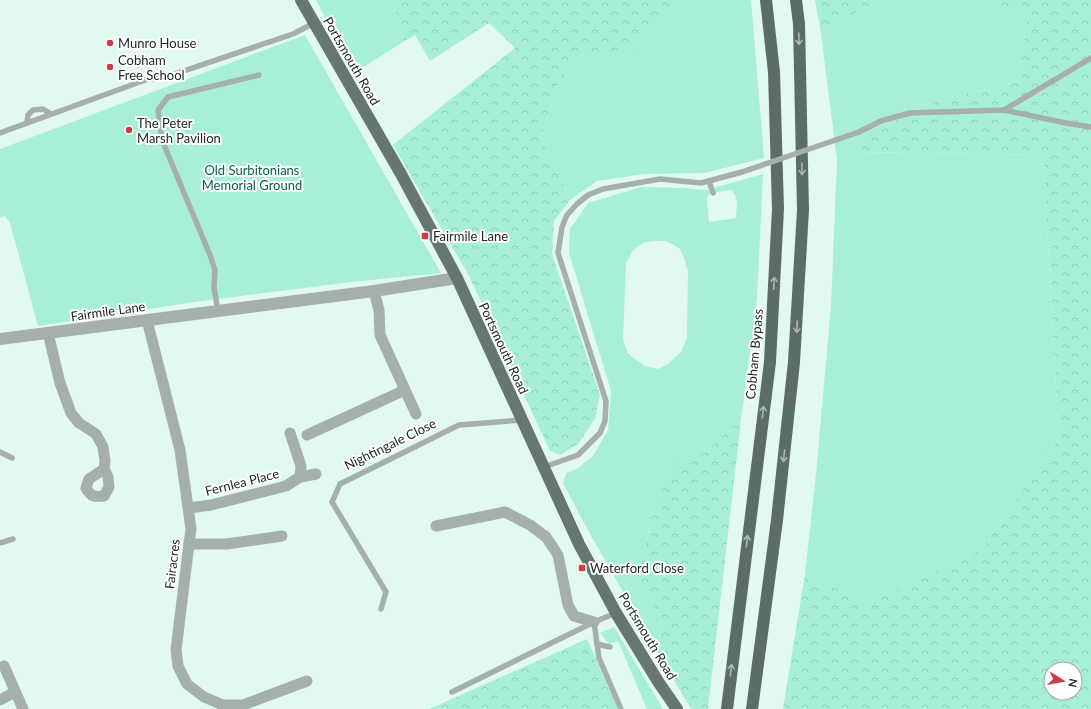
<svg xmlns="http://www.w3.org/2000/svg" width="1091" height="709" viewBox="0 0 1091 709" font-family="Lato,sans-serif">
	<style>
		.green { fill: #a7f0d5; fill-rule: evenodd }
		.forest { fill: url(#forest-crowns); fill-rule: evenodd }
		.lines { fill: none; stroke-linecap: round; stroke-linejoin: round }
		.service { stroke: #a5afab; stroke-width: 5.5 }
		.minor { stroke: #a5afab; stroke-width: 11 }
		.tertiary { stroke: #a5afab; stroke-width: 12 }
		.primary { stroke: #657770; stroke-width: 12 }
		.trunk { stroke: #5a6d66; stroke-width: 12 }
		.service-bridge { stroke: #a5afab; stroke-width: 5.5 }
		.oneway { stroke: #acb6b2 }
		.poi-dot { fill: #cc3c46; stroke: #fff; stroke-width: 1.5 }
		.labels { text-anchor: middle; stroke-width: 4; stroke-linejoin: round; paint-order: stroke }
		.poi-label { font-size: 13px; fill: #202925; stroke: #fff; text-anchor: start }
		.street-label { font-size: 13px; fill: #202925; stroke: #fff }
		.park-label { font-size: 13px; fill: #05624b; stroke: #fff }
	</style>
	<defs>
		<pattern id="forest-crowns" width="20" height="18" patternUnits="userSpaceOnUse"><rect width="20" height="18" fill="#a7f0d5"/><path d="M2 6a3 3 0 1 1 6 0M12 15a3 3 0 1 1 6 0" fill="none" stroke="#8fceb7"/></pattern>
	</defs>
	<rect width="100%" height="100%" fill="#e1f9ef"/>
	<g class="green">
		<path d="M316 0H395L394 4 403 42 354 73Z"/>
		<path d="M673 0H751L764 158 705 173 644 174 597 181 570 200 541 137 556 87 583 52H630L673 7Z"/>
		<path d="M879 0H986L1028 14 1019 81 915 107 853 152 1043 155 1059 438 982 549 869 603 805 574 816 474 831 306 837 160 821 33Z"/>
		<path d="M305 35 441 273 351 282 194 302 38 326 10 223 5 216 0 218V149Z"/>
		<path d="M763 174 757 299 741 420 703 454 653 510 647 540 636 579 662 619 657 652 584 523 563 483 566 473 577 469 593 456 608 430 611 391 569 253 570 229 588 203 641 187 684 188 707 190ZM731 190C740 198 736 207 736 218L709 222 707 198 710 193ZM653 241H665L674 245 680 249 684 258 688 271 687 338 681 352 668 364 658 369 645 366 632 357 628 353 623 340 626 263 633 250 643 243Z"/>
		<path d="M614 627 663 709H647L618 641 609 644 600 633Z"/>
	</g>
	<g class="forest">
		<path d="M395 0H673V7L630 52H583L556 87 541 137 570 200 554 221 552 254 600 395 595 419 578 444 560 455 550 451 469 276 393 145 515 48 489 23 430 61 415 35 403 42 394 4Z"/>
		<path d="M815 0H879L821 33Z"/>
		<path d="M986 0H1091V709H783L805 574 869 603 982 549 1059 438 1043 155 852 152 915 107 1019 81 1028 14ZM1051 669H1075V693H1051Z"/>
		<path d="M741 420 708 709H691L657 652 662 619 636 579 647 540 653 510 675 465 703 454Z"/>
		<path d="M587 639 618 709H429Z"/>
	</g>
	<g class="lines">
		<g class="service">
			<path d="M1004 110 1066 123 1091 127"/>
			<path d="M27 123 28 115 33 110 43 109 51 114"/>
			<path d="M859 132 881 121 910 113 1004 110 1091 58"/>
			<path d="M0 133 148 79 163 78 293 34 314 23"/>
			<path d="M709 181 713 193"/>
			<path d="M218 311 214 288 215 270 210 255 162 140 158 110 168 97 259 75"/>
			<path d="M0 452 12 458"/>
			<path d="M544 467 578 455 600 433 605 421 606 401 558 253 562 227 567 215 577 204 588 195 603 189 660 179 701 183 742 172"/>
			<path d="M0 543 13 539"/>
			<path d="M381 609 386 592 332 502 340 484 459 425 522 420"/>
			<path d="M594 622 599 658 621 709"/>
			<path d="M597 644 610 647"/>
			<path d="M452 692 594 622 616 613"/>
		</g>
		<g class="minor">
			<path d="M374 291 379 310 380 335 416 414"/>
			<path d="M147 320 180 450 191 529 189 544 176 650 178 666 187 684 204 697 223 705H243L307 681"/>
			<path d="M48 333 60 383 71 413 79 423 96 434 103 447 105 461 104 469 108 477 109 487 104 496C94 497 91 497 86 488L89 479 104 469"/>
			<path d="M307 435 405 390"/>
			<path d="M300 477 316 474"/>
			<path d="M189 508 211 505 286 486 300 477 301 466 290 433"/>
			<path d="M436 526 505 512 530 525 546 537 558 555 568 605 574 616 594 622"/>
			<path d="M189 544H227L282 536"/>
			<path d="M4 666 23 709"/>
			<path d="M0 700 15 692"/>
		</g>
		<path class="tertiary" d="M0 339 374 291 457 278"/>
		<path class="primary" d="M301 0 401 174 457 278 579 544 616 613 659 683 677 709"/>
		<g class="trunk">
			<path d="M727 709 770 362 778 209 774 72 766 0"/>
			<path d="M752 709 777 520 794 362 803 210 799 24 796 0"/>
		</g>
		<path class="service-bridge" d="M742 172 859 132"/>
	</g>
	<defs><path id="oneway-shaft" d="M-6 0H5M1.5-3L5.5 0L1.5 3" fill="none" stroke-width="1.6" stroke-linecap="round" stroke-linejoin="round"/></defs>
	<g class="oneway">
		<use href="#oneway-shaft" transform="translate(799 39) rotate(89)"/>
		<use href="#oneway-shaft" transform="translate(802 169) rotate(89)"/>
		<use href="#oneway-shaft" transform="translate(774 283) rotate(-87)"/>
		<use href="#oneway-shaft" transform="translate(797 327) rotate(93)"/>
		<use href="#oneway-shaft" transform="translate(763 412) rotate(-83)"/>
		<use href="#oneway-shaft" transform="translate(784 456) rotate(96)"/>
		<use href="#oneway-shaft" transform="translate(747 541) rotate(-83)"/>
		<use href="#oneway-shaft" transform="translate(731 670) rotate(-83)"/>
	</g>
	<g class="poi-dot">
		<circle cx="110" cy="43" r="4"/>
		<circle cx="110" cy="67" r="4"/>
		<circle cx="129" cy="130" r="4"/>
		<rect x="421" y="232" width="8" height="8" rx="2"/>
		<rect x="578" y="564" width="8" height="8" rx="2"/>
	</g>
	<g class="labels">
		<g class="poi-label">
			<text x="118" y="48">Munro House</text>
			<text x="118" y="65">Cobham<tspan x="118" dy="15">Free School</tspan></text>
			<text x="137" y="128">The Peter<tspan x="137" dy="15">Marsh Pavilion</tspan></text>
			<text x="433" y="241">Fairmile Lane</text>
			<text x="590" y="573">Waterford Close</text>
		</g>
		<g class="street-label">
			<text transform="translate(352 61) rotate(60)" y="5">Portsmouth Road</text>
			<text transform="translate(108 311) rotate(-8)" y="5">Fairmile Lane</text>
			<text transform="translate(504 348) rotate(65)" y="5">Portsmouth Road</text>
			<text transform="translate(754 354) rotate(-85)" y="5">Cobham Bypass</text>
			<text transform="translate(390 444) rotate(-26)" y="5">Nightingale Close</text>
			<text transform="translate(242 482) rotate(-14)" y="5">Fernlea Place</text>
			<text transform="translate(172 564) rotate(-83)" y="5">Fairacres</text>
			<text transform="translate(648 636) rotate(59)" y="5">Portsmouth Road</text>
		</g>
		<g class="park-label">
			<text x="252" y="175">Old Surbitonians<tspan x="252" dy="15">Memorial Ground</tspan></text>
		</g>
	</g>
	<g transform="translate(1063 681) rotate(101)"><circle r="19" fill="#ffffff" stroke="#a6a9a8"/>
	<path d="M0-3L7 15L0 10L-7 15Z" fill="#cc3c46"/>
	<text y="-6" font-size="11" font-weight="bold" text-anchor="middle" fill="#202925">N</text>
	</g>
</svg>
